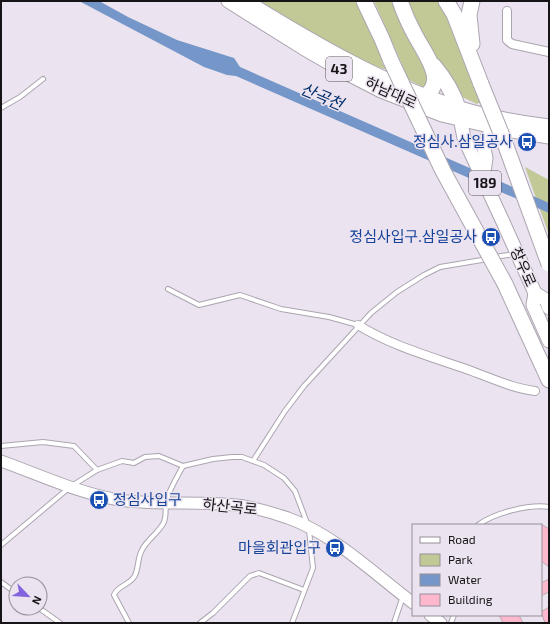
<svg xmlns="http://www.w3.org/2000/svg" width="550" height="624" viewBox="0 0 550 624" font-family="'Exo 2','Noto Sans KR',sans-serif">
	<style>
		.green { fill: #c2c996 }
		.water { fill: #7496c8 }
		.building { fill: #fdb8ce; stroke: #b9abaf }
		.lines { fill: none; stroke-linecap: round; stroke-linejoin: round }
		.lane-casing { stroke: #aca5b0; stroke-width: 6 }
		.street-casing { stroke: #aca5b0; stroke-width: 10 }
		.secondary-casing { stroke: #aca5b0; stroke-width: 13 }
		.primary-casing { stroke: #aca5b0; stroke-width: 15 }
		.highway-casing { stroke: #aca5b0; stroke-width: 17 }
		.lane { stroke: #fff; stroke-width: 4 }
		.street { stroke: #fff; stroke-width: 8 }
		.secondary { stroke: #fff; stroke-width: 11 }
		.primary { stroke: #fff; stroke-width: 13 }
		.highway { stroke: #fff; stroke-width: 15 }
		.highway-bridge-casing { stroke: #aca5b0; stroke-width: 17; stroke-linecap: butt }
		.highway-bridge { stroke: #fff; stroke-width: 15 }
		.labels { text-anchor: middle; stroke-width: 3; stroke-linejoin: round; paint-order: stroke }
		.shield { fill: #ebe3ef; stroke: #565258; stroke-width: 1 }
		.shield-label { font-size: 14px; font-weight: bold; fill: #161417 }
		.street-label { font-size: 15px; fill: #161417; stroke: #ebe3ef }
		.transit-label { font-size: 15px; fill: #164399; stroke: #ebe3ef; text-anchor: end }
		.water-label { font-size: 16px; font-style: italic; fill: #012f6b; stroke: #ebe3ef }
	</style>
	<rect width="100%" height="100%" fill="#ebe3ef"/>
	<g class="green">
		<path d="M259 1H359L384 62 382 64 386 66 387 70 373 65 366 64Z"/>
		<path d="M374 1H394L426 66 427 83 423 87 409 80Z"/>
		<path d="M408 1H440L484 104 478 103 477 104 460 96 421 32 414 20Z"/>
		<path d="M525 167 549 180V235Z"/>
	</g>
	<path class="water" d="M79 1H99L128 17 177 40 234 58 240 67 549 203V213L236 76 227 75 204 67Z"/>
	<g class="building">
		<path d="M541 524 549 529V567L541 561Z"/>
		<path d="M549 579V592L541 596V583Z"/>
		<path d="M549 607V623H545L541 612Z"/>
		<path d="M499 615H519L523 623H503Z"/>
	</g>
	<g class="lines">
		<g class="lane-casing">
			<g id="lane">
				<path d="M1 108 20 97 43 79"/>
				<path d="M494 257 515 254"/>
				<path d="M168 289 199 305 240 295 281 309 329 317 358 325"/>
				<path d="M1 446 43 442 74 446 97 470 122 461 134 463 145 457 159 456 183 466 213 459 232 457H242L264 465 284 478 295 491 307 523"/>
				<path d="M253 461 285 411 304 386 371 313 397 292 424 275 440 267 488 259"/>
				<path d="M478 525C494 513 529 504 549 507"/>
				<path d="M1 545 70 487 97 470"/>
				<path d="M1 582 16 593"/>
				<path d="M39 608 60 623"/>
				<path d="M129 623 114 595C117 586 129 585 134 577 139 570 137 558 142 550 146 541 157 534 163 524 167 517 165 510 166 502 169 490 177 477 183 466"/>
				<path d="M200 623 213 613 250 576 259 573 304 590"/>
				<path d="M292 623 313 568 309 530"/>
				<path d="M394 623 403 596"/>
				<path d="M451 623 454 615"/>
			</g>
		</g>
		<g class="street-casing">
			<g id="street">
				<path d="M507 11V40L512 44 549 52"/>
				<path d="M358 325C392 346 429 356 466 369 489 377 511 388 535 391"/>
			</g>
		</g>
		<g class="secondary-casing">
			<g id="secondary">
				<path d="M1 461C40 475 78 493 119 500 160 506 203 500 244 506 259 509 273 513 288 518 335 535 373 573 413 603"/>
				<path d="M430 615 441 623"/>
			</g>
		</g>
		<g class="primary-casing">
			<g id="primary">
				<path d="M228 1 303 48 348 74 381 91 442 115 506 130 549 137"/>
				<path d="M246 1C313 42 382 83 457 107 487 117 518 122 549 126"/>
				<path d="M459 113 464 138 503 222 535 293 533 305 549 341"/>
				<path d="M483 179 486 158 484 149 485 140 492 132 504 130"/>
				<path d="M535 293 546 300 549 308"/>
			</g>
		</g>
		<g class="highway-casing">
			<g id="highway">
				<path d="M364 1 382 39 391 61"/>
				<path d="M400 1C404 13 409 24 415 35 429 61 452 87 413 103"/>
				<path d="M446 1 454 14 481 84"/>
				<path d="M472 1 469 15 472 44"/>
				<path d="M434 66C444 78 453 92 458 108"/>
				<path d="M505 284 549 380"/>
			</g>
		</g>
		<use href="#lane" class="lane"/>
		<use href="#street" class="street"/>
		<use href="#secondary" class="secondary"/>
		<use href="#primary" class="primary"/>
		<use href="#highway" class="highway"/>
		<g class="highway-bridge-casing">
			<g id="highway-bridge">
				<path d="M391 61 443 171 505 284"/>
				<path d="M481 84 503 138 549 264"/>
			</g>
		</g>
		<use href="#highway-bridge" class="highway-bridge"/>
	</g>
	<defs>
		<g id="bus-disc" transform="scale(1)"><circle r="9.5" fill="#1a4fb4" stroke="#ebe3ef"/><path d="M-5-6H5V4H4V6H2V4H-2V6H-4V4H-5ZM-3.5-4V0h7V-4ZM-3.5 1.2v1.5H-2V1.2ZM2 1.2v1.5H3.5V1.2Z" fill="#fff"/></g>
	</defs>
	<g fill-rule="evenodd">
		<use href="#bus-disc" x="527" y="142"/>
		<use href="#bus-disc" x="491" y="237"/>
		<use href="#bus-disc" x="99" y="500"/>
		<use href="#bus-disc" x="335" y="548"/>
	</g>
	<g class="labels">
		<g class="shield">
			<rect x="326" y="57" width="26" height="24" rx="3"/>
			<rect x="469" y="171" width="32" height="24" rx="3"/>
		</g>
		<g class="shield-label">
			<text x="339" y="74">43</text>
			<text x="485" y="188">189</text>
		</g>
		<g class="street-label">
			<text transform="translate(391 93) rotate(24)" y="5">하남대로</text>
			<text transform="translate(523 267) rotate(66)" y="5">창우로</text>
			<text transform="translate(230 507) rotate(6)" y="5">하산곡로</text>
		</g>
		<g class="transit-label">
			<text x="513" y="147">정심사.삼일공사</text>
			<text x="477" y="242">정심사입구.삼일공사</text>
			<text x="113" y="505" text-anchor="start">정심사입구</text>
			<text x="321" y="553">마을회관입구</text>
		</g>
		<g class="water-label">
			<text transform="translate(322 96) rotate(23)" y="6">산곡천</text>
		</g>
	</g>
	<rect width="550" height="624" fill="none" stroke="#161417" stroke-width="4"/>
	<rect x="412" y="524" width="130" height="92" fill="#ebe3ef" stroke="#969099"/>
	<rect x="420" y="537" width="20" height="6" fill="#ffffff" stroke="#969099"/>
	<text x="448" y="544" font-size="12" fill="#161417">Road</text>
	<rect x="420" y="554" width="20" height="12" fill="#c2c996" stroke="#969099"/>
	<text x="448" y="564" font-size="12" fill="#161417">Park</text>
	<rect x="420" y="574" width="20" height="12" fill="#7496c8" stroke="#969099"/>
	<text x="448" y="584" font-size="12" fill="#161417">Water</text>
	<rect x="420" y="594" width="20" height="12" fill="#fdb8ce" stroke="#969099"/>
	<text x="448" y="604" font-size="12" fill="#161417">Building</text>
	<g transform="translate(28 596) rotate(115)"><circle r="19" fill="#ebe3ef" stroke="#969099"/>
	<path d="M0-3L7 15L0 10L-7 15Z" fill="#8363de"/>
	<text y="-6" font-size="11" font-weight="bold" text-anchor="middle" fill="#161417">N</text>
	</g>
</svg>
